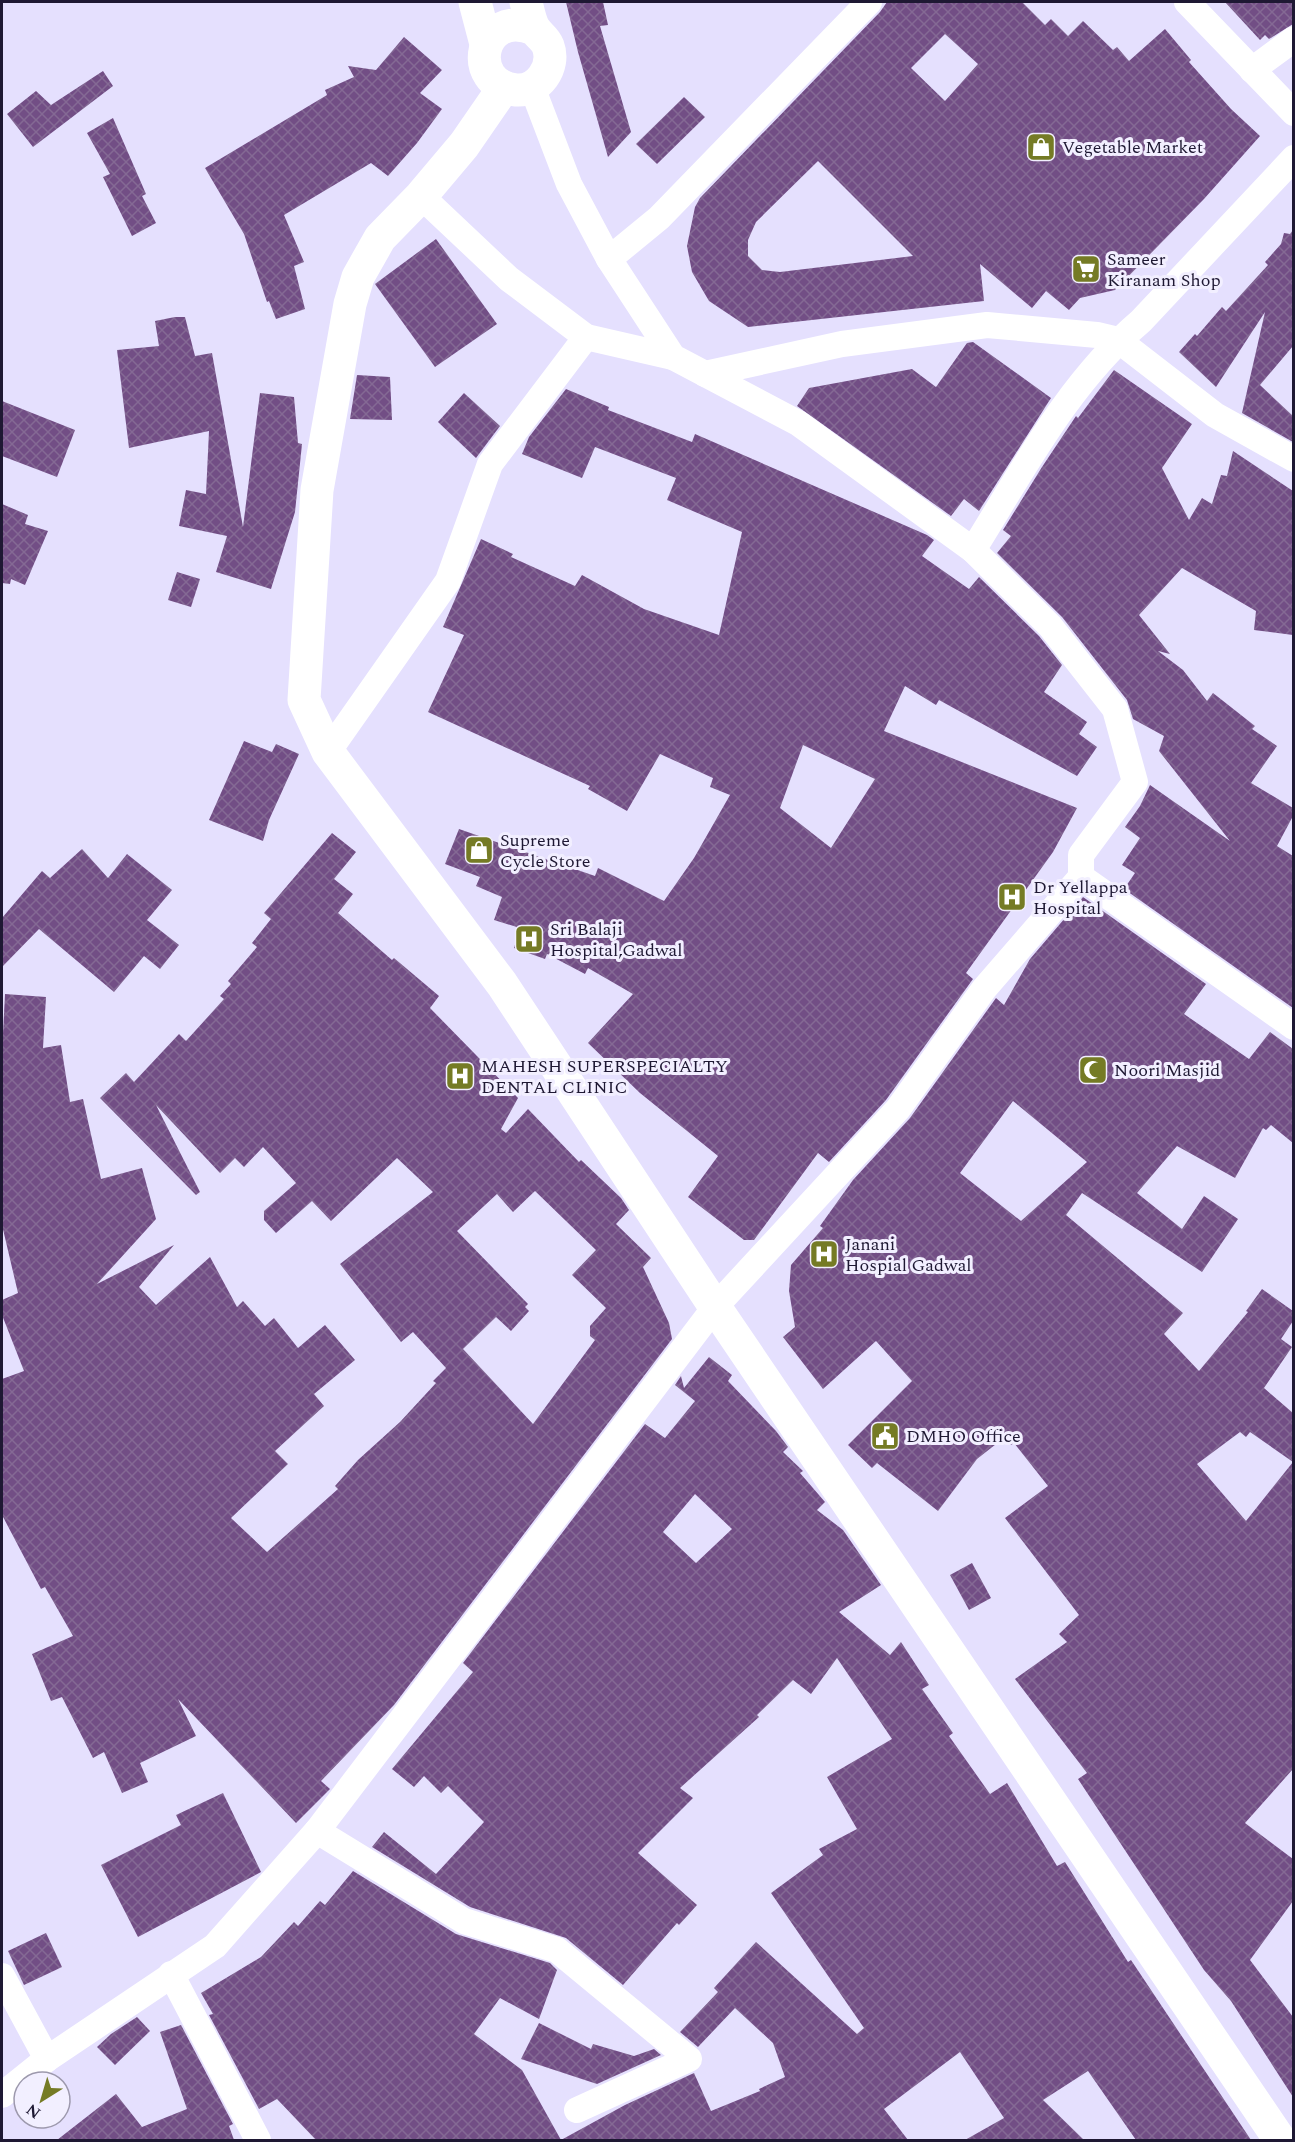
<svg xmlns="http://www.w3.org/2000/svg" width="1295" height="2142" viewBox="0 0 1295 2142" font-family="Spectral,serif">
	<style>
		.building { fill: url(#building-cross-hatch); fill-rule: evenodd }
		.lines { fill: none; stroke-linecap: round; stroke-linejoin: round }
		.street { stroke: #fff; stroke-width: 26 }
		.secondary { stroke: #fff; stroke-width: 33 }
		.labels { text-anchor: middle; stroke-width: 6; stroke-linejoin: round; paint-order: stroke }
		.poi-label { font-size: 18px; fill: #1e1833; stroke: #f2efff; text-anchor: start }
	</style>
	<defs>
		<pattern id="building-cross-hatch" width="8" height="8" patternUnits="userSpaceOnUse" patternTransform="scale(1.5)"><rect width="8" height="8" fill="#724e85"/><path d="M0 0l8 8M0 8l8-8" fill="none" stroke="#846994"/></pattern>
	</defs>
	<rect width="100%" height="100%" fill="#e5e0fe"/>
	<g class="building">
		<path d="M566 2H603L608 25 600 26 631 132 608 157 578 52Z"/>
		<path d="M887 2H1022L1045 25 1051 19 1068 36 1083 21 1113 50 1117 47 1129 61 1165 29 1191 60 1189 62 1231 109 1260 136 1204 199 1115 290 1080 298 1069 310 1046 291 1032 308 980 264 984 301 748 327 709 301 692 272 687 246 695 207 700 198 880 12ZM945 34 978 64 945 101 911 68ZM818 161 913 256 780 272 762 270 748 256V240L756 222Z"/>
		<path d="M1225 2H1293V24L1269 39 1265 35 1260 40Z"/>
		<path d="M404 37 442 70 420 93 442 109 417 143 388 176 371 163 284 215 304 262 294 266 305 309 276 319 269 301 267 302 244 234 205 168 327 95 325 90 354 77 348 66 376 70Z"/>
		<path d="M103 71 113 86 33 147 7 114 36 91 51 105Z"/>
		<path d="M684 97 705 117 657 164 636 144Z"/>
		<path d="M113 118 146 194 142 196 156 223 132 236 103 177 110 174 87 133Z"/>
		<path d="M1293 230V346L1260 385 1293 416V442L1242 413 1265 312 1216 387 1179 352 1195 334 1197 336 1222 307 1226 311 1268 265 1265 262 1281 244 1284 233 1290 234Z"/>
		<path d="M436 239 497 324 435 367 375 284Z"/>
		<path d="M175 317H185L195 356 212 353 243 527 260 393 294 397 298 443 302 444 295 512 271 589 216 572 227 536 179 526 186 490 206 494 209 431 129 448 117 350 159 346 155 321Z"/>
		<path d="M973 342 1051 398 979 511 964 499 951 516 797 406 809 388 912 369 936 387 967 343Z"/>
		<path d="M1114 370 1192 424 1162 468 1189 520 1202 498 1212 504 1221 475 1227 476 1233 451 1293 491V635L1254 630 1256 611 1182 568 1139 615 1170 654 1158 651 1183 670 1207 701 1213 693 1255 726 1252 729 1277 746 1251 783 1293 808V816L1277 846 1293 856V1008L1124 889 1135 873 1122 865 1140 838 1125 827 1140 806 1150 785 1230 841 1159 751 1164 736 1133 719 1127 700 1062 617 997 553 1011 536 1003 530 1042 467 1076 416 1078 418Z"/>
		<path d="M357 375 390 377 392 420 350 419Z"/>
		<path d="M566 389 609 407 608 410 692 442 695 434 927 535 934 540 922 556 969 589 979 577 1039 636 1062 665 1044 692 1087 722 1079 734 1097 747 1077 776 939 700 936 705 905 686 884 731 1077 808 1053 852 966 973 973 979 886 1100 829 1162 818 1153 754 1240H744L688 1197 718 1156 640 1093 588 1043 633 994 588 968 585 974 547 954 545 959 514 948 520 928 494 920 502 897 476 886 480 877 445 864 459 829 595 876 598 868 664 901 694 858 730 795 710 787 713 778 660 754 627 811 588 789 590 786 428 712 464 635 443 627 481 539 513 554 511 557 575 586 582 575 644 609 719 635 742 532 667 500 676 478 595 447 582 478 522 454 529 437ZM803 745 875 779 831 848 780 808Z"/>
		<path d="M464 393 500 426 476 458 438 422Z"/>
		<path d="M2 401 75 430 57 477 2 456Z"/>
		<path d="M2 504 28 515 25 524 48 531 25 585 11 579 10 584 2 583Z"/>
		<path d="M177 572 200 579 191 607 168 600Z"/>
		<path d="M244 741 272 752 276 744 299 754 269 820 263 841 209 820Z"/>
		<path d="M332 833 356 852 334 879 353 894 338 913 392 960 394 958 439 996 430 1008 518 1098 501 1129 506 1133 528 1109 579 1162 581 1160 621 1198 629 1210 616 1224 651 1258 643 1267 669 1323 672 1339 394 1705 321 1781 330 1789 296 1823 178 1699 196 1736 140 1763 148 1782 122 1793 104 1752 93 1758 62 1697 51 1701 32 1654 73 1636 45 1587 41 1589 2 1515V1379L24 1371 2 1315V1300L18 1293 2 1225V1053L5 994 46 997 43 1048 61 1045 70 1102 83 1099 101 1179 142 1168 156 1219 97 1284 174 1245 139 1287 156 1305 210 1257 237 1307 243 1301 265 1326 274 1318 298 1348 325 1325 355 1360 314 1394 324 1406 275 1451 288 1464 231 1518 267 1552 338 1489 335 1486 358 1460 400 1422 436 1383 433 1381 446 1368 413 1332 401 1342 340 1264 433 1192 397 1158 331 1221 312 1201 276 1233 264 1220V1211L296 1183 263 1147 244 1167 235 1158 220 1173 156 1105 200 1192 196 1195 100 1098 126 1073 134 1082 179 1034 186 1041 224 999 220 996 231 984 228 981 257 947 252 943 271 919 264 913ZM535 1191 596 1250 572 1275 606 1308 590 1326V1336L595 1340 533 1424 463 1349 496 1317 511 1331 529 1311 525 1307 528 1304 457 1231 497 1194 513 1212Z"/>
		<path d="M82 849 108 878 127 854 172 890 147 920 179 945 160 969 144 956 114 992 39 929 2 967V918L42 871 50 878Z"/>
		<path d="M1083 897 1206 984 1184 1014 1249 1059 1270 1032 1293 1049V1143L1271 1125 1266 1130 1263 1128 1235 1178 1177 1146 1137 1193 1182 1229 1204 1196 1238 1219 1202 1272 1082 1193 1066 1215 1183 1313 1164 1334 1199 1371 1248 1312 1246 1311 1262 1289 1293 1311V1321L1281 1339 1292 1347 1264 1388 1293 1413V1769L1245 1823 1293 1859V1901L1250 1960 1293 2017V2097L1231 2001 1204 1970 1078 1779 1087 1773 1015 1679 1067 1642 1059 1634 1079 1615 1005 1518 1048 1486 1014 1443 1011 1445 1005 1437 977 1459 938 1511 877 1463 872 1468 848 1445 912 1381 876 1341 823 1389 783 1337 795 1327 789 1291 791 1265 823 1228 820 1226 853 1180 910 1118 996 998 1004 1005 1030 959ZM1013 1101 1087 1162 1021 1221 960 1173ZM1240 1432 1246 1437 1250 1432 1293 1462 1246 1521 1197 1464Z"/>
		<path d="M709 1357 732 1375 728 1381 776 1431 788 1447 783 1452 803 1471 800 1473 825 1502 817 1510 843 1530 881 1585 839 1612 890 1655 901 1642 929 1685 922 1689 953 1733 949 1736 990 1794 1007 1783 1057 1866 1065 1862 1128 1962 1131 1960 1251 2140H1136L1088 2071 1043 2100 1084 2140H965L1004 2118 960 2052 884 2109 908 2140H316L277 2099 259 2109 209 2015 213 2014 201 1993 261 1957 294 1922 298 1926 320 1901 325 1905 353 1871 456 1934 550 1963 557 1970 539 2019 500 1998 474 2034 522 2070 561 2140 625 2105 694 2073 711 2111 760 2091 759 2089 785 2077 773 2043 735 2008 698 2047 680 2032 718 1992 714 1988 756 1942 857 2034 864 2028 771 1893 823 1855 819 1849 857 1829 827 1777 892 1739 837 1658 811 1694 793 1680 757 1715 759 1717 680 1788 693 1798 638 1853 697 1905 679 1925 677 1923 623 1985 566 1938 470 1907 372 1847 384 1832 436 1874 484 1822 448 1786 441 1793 424 1776 414 1787 392 1769 473 1672 463 1663 645 1424 665 1438 695 1401 675 1385 681 1376 684 1388ZM695 1494 732 1529 696 1563 663 1532Z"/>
		<path d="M972 1563 991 1598 969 1610 950 1575Z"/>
		<path d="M223 1793 261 1872 138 1937 101 1865 181 1825 176 1815Z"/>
		<path d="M46 1933 62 1967 24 1985 8 1951Z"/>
		<path d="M137 2017 150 2031 115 2065 97 2047 111 2034Z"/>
		<path d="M539 2023 591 2049 593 2044 634 2056 654 2049 661 2055 597 2084 521 2059Z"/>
		<path d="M181 2025 233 2124 229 2126 234 2140H57L116 2094 142 2127 187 2109 160 2032Z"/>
	</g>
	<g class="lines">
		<g class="street">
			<path d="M1187 2 1294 113"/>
			<path d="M1252 70 1294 39"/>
			<path d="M532 87 569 184 609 259 659 218 869 2"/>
			<path d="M421 196 509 279 586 337"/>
			<path d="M609 259 673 357 798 423 973 550C1023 470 1068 383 1141 321L1294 158"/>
			<path d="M705 374 842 344 987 325 1097 335 1118 340 1215 415 1294 459"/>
			<path d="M328 752 448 581 490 464 586 337 673 357"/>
			<path d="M1081 877 1294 1027"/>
			<path d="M317 1831 464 1921 557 1950 689 2059 577 2110"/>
			<path d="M171 1974 258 2140"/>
			<path d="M2 1976 47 2059 215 1946 317 1831 715 1307 898 1109 984 989 1081 877V855L1135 782 1115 709 1050 626 973 550"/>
			<path d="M2 2095 47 2059"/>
		</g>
		<g class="secondary">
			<path d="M475 2 486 44"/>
			<path d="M526 2C528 10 530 21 534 28 538 35 545 38 548 46 556 67 538 92 516 90 465 85 479 7 534 29"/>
			<path d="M504 87 464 145 421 196 380 238 358 277 350 304 317 490 304 700 328 752 502 984 715 1307 1280 2140"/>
		</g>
	</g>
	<defs>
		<g id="shop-square" transform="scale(1.5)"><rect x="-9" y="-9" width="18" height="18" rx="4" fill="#757b25" stroke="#f2efff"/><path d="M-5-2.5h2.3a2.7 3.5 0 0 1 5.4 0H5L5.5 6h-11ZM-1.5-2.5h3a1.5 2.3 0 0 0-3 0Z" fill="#fff"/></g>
		<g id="supermarket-square" transform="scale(1.5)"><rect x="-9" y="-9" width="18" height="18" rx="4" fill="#757b25" stroke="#f2efff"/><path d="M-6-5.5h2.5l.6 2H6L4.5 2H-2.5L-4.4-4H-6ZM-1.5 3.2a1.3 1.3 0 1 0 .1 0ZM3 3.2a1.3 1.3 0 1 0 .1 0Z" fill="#fff"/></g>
		<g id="hospital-square" transform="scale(1.5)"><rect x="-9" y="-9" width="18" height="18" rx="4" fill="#757b25" stroke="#f2efff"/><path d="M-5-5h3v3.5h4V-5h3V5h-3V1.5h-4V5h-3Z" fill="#fff"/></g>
		<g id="mosque-square" transform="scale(1.5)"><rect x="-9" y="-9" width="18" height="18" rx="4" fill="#757b25" stroke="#f2efff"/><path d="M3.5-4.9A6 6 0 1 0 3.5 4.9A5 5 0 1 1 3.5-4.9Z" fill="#fff"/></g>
		<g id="civic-square" transform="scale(1.5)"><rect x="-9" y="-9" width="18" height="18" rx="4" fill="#757b25" stroke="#f2efff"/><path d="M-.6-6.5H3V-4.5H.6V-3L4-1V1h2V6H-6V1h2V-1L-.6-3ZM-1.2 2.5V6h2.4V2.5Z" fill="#fff"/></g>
	</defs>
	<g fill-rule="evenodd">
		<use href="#shop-square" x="1041" y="147"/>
		<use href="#supermarket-square" x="1086" y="269"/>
		<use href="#shop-square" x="479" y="850"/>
		<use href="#hospital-square" x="1012" y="897"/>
		<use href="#hospital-square" x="529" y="939"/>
		<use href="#mosque-square" x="1093" y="1070"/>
		<use href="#hospital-square" x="460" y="1076"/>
		<use href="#hospital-square" x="824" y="1254"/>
		<use href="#civic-square" x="885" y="1436"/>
	</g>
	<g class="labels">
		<g class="poi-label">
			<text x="1062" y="153">Vegetable Market</text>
			<text x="1107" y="265">Sameer<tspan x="1107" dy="21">Kiranam Shop</tspan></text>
			<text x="500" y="846">Supreme<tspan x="500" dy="21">Cycle Store</tspan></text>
			<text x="1033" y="893">Dr Yellappa<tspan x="1033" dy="21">Hospital</tspan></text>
			<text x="550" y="935">Sri Balaji<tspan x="550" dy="21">Hospital,Gadwal</tspan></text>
			<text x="481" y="1072">MAHESH SUPERSPECIALTY<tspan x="481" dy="21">DENTAL CLINIC</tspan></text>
			<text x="1114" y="1076">Noori Masjid</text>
			<text x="845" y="1250">Janani<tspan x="845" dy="21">Hospial Gadwal</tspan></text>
			<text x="906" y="1442">DMHO Office</text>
		</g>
	</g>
	<rect width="1295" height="2142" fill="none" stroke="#1e1833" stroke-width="6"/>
	<g transform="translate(42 2100) rotate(217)"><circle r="28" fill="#f2efff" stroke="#9d99ad" stroke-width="1.5"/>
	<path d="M0-4.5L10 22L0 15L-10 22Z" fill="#757b25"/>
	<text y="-9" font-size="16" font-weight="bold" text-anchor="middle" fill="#1e1833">N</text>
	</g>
</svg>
